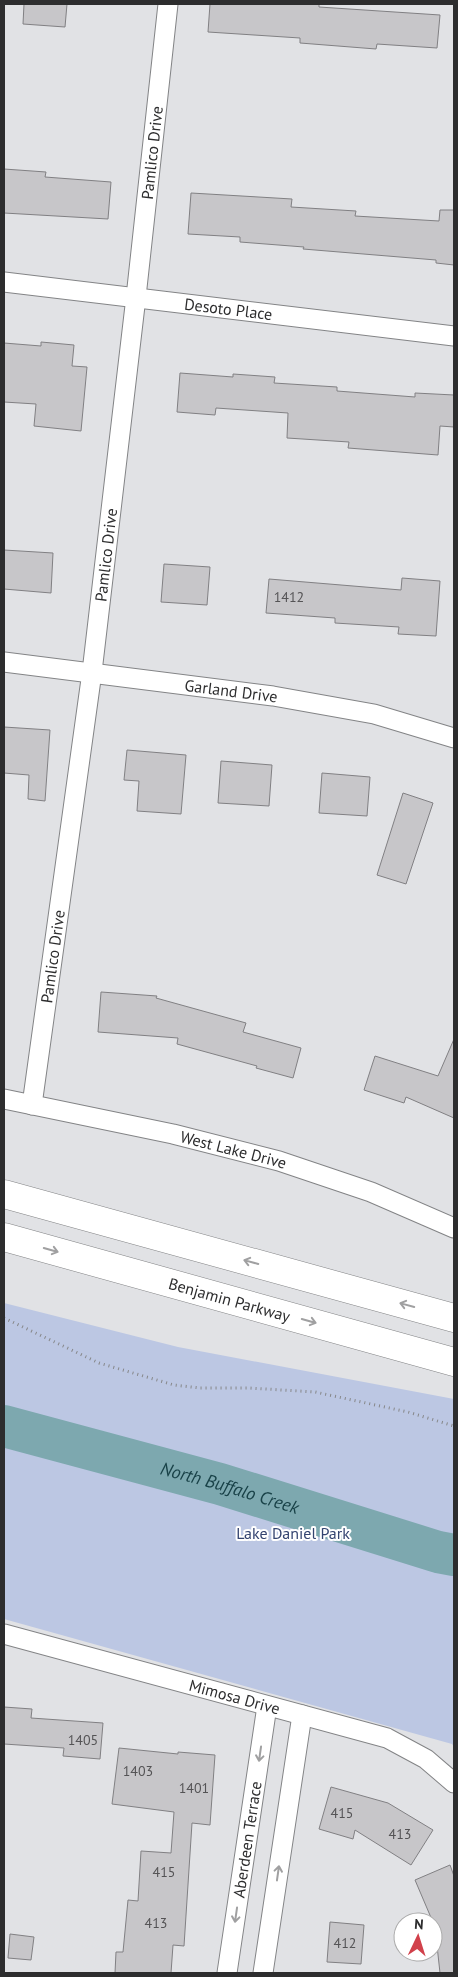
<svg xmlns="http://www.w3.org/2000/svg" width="458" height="1977" viewBox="0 0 458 1977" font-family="'PT Sans',sans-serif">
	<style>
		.green { fill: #bcc7e3 }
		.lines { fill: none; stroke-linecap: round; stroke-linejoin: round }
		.river { stroke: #7da8af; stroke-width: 42 }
		.building { fill: #c7c6c9; stroke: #818083 }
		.street-casing { stroke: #838486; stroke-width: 21 }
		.primary-casing { stroke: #838486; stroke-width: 29 }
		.path { stroke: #868789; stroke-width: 3; stroke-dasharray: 1 4; stroke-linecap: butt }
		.street { stroke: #fff; stroke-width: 19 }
		.primary { stroke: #fff; stroke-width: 28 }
		.oneway { stroke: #a0a0a1 }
		.labels { text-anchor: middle; stroke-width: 4; stroke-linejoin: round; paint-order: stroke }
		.number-label { font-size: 14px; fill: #545355 }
		.street-label { font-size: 16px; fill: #2d2d2e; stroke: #fff }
		.park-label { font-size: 16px; fill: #344470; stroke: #fff }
		.water-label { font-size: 18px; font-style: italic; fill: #194248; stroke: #fff }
	</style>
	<rect width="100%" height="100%" fill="#e1e2e5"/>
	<path class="green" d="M4 1303 178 1347 454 1399V1747L452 1744 4 1619Z"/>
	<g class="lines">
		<path class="river" id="s1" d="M4 1426 220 1484 438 1552 454 1555"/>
	</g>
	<g class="building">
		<path d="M24 4H67L65 27 23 24Z"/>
		<path d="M210 4H319V7L440 15 437 48 377 44 376 49 300 43V38L208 32Z"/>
		<path d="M4 169 46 172 45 177 111 182 108 219 4 213Z"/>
		<path d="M191 193 292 199 291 207 356 211 355 216 439 221 440 210H454V265L436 263V260L303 249 304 247 240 242V237L188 234Z"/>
		<path d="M41 342 74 345 72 366 87 367 81 431 34 426 36 404 4 402V343L41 346Z"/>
		<path d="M180 373 233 377V374L275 377 274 383 337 387V391L415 397V393L454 395V427L440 426 438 455 348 448 349 442 287 438 288 413 216 408 215 415 177 412Z"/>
		<path d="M4 550 53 553 51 593 4 589Z"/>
		<path d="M164 564 210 567 207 605 161 602Z"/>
		<path d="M402 578 440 581 436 636 398 634 399 627 335 623V618L266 613 269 579 401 590Z"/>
		<path d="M4 727 50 730 45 801 28 799 29 775 4 773Z"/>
		<path d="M127 750 186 755 181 814 137 811 139 781 124 780Z"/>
		<path d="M221 761 272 765 269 806 218 803Z"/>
		<path d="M322 773 370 777 367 816 319 813Z"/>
		<path d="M403 793 433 803 406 884 377 875Z"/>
		<path d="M101 992 157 996 156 998 246 1023 243 1032 301 1048 293 1078 256 1068 257 1066 177 1044 178 1038 98 1032Z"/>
		<path d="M454 1039V1118L406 1097 404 1103 364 1090 375 1056 438 1076Z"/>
		<path d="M4 1707 32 1709 31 1718 103 1723 100 1759 63 1756 64 1748 4 1744Z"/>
		<path d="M119 1748 178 1754V1752L215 1755 210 1825 192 1823 184 1946 173 1945 171 1973H115L116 1952H123L128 1900 138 1901 141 1851 171 1853 174 1812 112 1804Z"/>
		<path d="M331 1787 388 1803 433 1830 411 1865 355 1830 353 1839 319 1829Z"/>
		<path d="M450 1865 454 1876V1973H440L435 1927 415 1880Z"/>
		<path d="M330 1922 364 1925 361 1964 327 1962Z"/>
		<path d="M10 1934 34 1937 31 1960 8 1958Z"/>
	</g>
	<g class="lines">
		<g class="street-casing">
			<g id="street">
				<path id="s2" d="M4 282 454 336"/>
				<path id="s3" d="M4 662 273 696 374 714 454 738"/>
				<path id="s4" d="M4 1099 173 1134 279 1161 371 1192 454 1228"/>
				<path id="s5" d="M32 1105 92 672 136 297 168 4"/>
				<path id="s6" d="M4 1634 387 1738 426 1759 454 1783"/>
				<path id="s7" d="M227 1973 267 1706"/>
				<path d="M263 1973 302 1715"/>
			</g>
		</g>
		<g class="primary-casing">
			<g id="primary">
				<path d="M4 1194 454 1318"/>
				<path id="s8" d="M4 1237 454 1362"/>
			</g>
		</g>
		<path class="path" d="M4 1318 99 1363 174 1385 200 1388H249L315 1392 408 1412 454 1426"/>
		<use href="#street" class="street"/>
		<use href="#primary" class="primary"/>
	</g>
	<defs><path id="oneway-shaft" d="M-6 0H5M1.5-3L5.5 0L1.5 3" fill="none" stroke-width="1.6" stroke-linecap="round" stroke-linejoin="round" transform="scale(1.25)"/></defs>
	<g class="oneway">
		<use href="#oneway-shaft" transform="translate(51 1250) rotate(16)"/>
		<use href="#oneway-shaft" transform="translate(251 1262) rotate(-165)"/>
		<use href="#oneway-shaft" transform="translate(407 1305) rotate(-165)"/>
		<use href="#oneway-shaft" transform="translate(309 1321) rotate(16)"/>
		<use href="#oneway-shaft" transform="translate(260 1754) rotate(98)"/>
		<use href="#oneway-shaft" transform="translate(278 1873) rotate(-82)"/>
		<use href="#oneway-shaft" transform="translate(236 1915) rotate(98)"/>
	</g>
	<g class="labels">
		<g class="number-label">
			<text x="289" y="602">1412</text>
			<text x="83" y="1745">1405</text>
			<text x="138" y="1776">1403</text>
			<text x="194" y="1793">1401</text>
			<text x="342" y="1818">415</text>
			<text x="400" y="1839">413</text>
			<text x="164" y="1877">415</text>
			<text x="156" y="1928">413</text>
			<text x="345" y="1948">412</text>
		</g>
		<g class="street-label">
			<text dy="6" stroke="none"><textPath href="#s5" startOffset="960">Pamlico Drive</textPath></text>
			<text dy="6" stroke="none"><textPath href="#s2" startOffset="226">Desoto Place</textPath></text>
			<text dy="6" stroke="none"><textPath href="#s5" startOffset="555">Pamlico Drive</textPath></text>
			<text dy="6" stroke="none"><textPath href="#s3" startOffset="229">Garland Drive</textPath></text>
			<text dy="6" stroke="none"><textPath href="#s5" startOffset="150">Pamlico Drive</textPath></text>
			<text dy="6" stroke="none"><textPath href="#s4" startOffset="235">West Lake Drive</textPath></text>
			<text dy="6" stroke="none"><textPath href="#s8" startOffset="234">Benjamin Parkway</textPath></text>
			<text dy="6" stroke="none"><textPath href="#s6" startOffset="239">Mimosa Drive</textPath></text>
			<text dy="6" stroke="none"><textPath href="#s7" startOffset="135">Aberdeen Terrace</textPath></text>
		</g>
		<g class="park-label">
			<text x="293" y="1539">Lake Daniel Park</text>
		</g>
		<g class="water-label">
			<text dy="6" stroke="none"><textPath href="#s1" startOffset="234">North Buffalo Creek</textPath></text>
		</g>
	</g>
	<rect width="458" height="1977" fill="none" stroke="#2d2d2e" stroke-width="10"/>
	<g transform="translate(418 1937) rotate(4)"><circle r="24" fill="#ffffff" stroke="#ababab"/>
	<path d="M0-4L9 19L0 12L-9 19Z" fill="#d1414b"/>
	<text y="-8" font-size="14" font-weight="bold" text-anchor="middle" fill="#2d2d2e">N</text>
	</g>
</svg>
